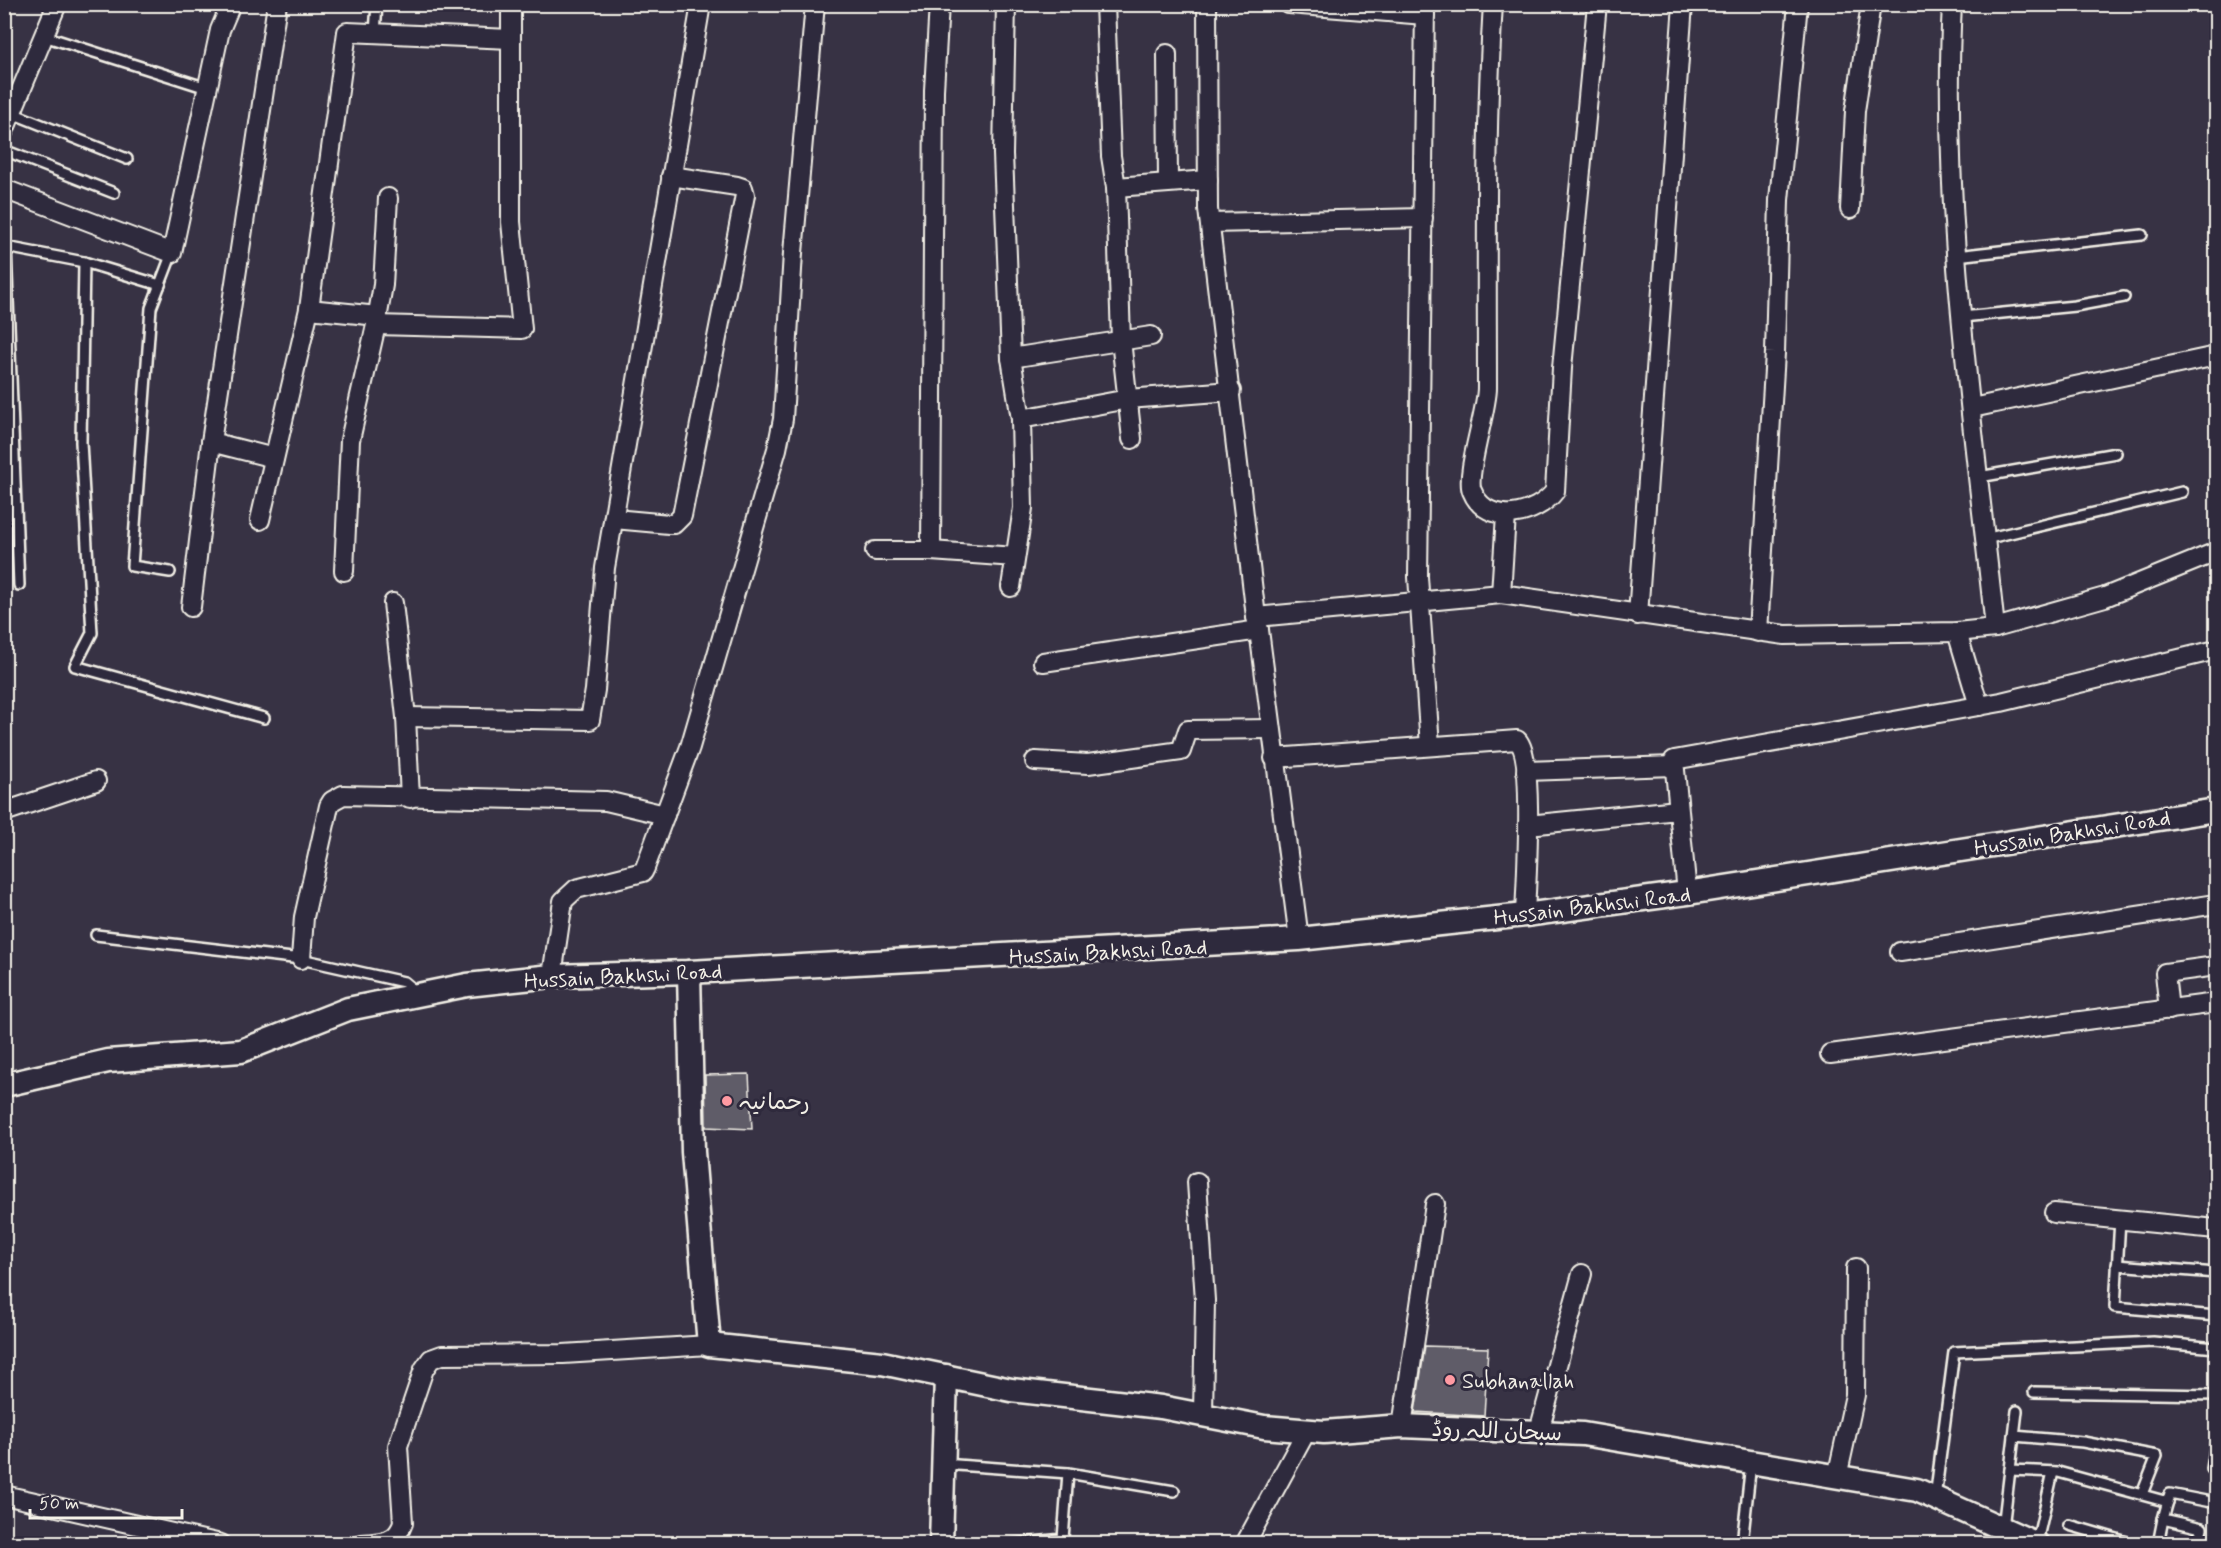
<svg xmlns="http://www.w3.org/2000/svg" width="2221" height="1548" viewBox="0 0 2221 1548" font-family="Mynerve,'Playpen Sans Arabic',sans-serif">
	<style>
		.building { fill: #5f5c67; stroke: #f4f1e8; stroke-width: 1.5 }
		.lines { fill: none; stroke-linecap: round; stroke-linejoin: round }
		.service-casing { stroke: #f4f1e8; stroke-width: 14 }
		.minor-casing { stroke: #f4f1e8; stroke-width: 22 }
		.tertiary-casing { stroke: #f4f1e8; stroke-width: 27 }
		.service { stroke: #2f2a3d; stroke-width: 9 }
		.minor { stroke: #2f2a3d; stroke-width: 18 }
		.tertiary { stroke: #2f2a3d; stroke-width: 22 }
		.poi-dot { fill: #ff9aa2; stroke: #2f2a3d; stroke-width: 2 }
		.labels { text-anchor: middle; stroke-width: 6; stroke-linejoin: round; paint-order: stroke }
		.street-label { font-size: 22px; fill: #f4f1e8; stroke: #2f2a3d }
		.poi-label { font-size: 22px; fill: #f4f1e8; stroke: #2f2a3d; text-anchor: start }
	</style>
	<rect width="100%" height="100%" fill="#373244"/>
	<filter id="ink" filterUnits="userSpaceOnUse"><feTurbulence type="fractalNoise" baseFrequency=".0167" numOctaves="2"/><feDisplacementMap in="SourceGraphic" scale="12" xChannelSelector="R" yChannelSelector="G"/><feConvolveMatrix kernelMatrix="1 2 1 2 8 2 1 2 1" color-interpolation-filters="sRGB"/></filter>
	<g filter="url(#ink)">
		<g class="building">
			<path d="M749 1074 752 1129 706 1127 705 1075Z"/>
			<path d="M1425 1346 1488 1348 1484 1416 1415 1412Z"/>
		</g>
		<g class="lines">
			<g class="service-casing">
				<g id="service">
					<path d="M375 33 377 4"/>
					<path d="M44 36 207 88"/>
					<path d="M12 113 127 159"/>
					<path d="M4 150 114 193"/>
					<path d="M1956 256 2142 235"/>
					<path d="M84 262 81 442 92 633 75 666 264 718"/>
					<path d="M1962 317 2075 306 2124 297"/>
					<path d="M1979 477 2116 453"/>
					<path d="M1985 539 2182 492"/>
					<path d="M170 572 132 566 151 308 172 253"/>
					<path d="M19 585 6 247 84 262 160 285"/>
					<path d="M96 935 301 959 404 982 416 992"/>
					<path d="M2120 1219 2115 1307 2216 1316"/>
					<path d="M2117 1265 2216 1273"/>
					<path d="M2034 1392 2216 1395"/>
					<path d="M2014 1436 2083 1442 2157 1456 2142 1494"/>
					<path d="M943 1464 1068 1473 1174 1491"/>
					<path d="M2212 1469 2216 1441"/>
					<path d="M2010 1470 2058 1472 2168 1502"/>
					<path d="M1935 1498 1954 1352 2153 1342 2216 1348"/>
					<path d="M2069 1525 2134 1544"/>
					<path d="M2003 1528 2017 1411"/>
					<path d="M2037 1542 2053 1472"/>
					<path d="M1013 1544 1063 1539 1068 1473"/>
					<path d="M1742 1544 1751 1463"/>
					<path d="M2158 1544 2163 1519"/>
					<path d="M2198 1544 2202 1528 2163 1519 2170 1494 2216 1503"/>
				</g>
			</g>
			<g class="minor-casing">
				<g id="minor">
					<path d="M1006 4 1003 154 1011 358 1021 419 1023 508 1011 587"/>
					<path d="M1105 4 1111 156 1116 187 1121 340 1132 439"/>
					<path d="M1207 4 1208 209 1256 617"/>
					<path d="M1289 4 1425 15"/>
					<path d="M1425 4 1418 577 1430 746"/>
					<path d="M1493 4C1485 132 1487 260 1487 388 1487 411 1465 475 1472 491 1487 528 1537 515 1555 491L1562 368 1597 4"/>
					<path d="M1952 4C1941 213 1973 421 1995 628"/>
					<path d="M1167 54 1168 182"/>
					<path d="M4 131 57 4"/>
					<path d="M1116 187 1208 180"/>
					<path d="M4 189 172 253 220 30 231 4"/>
					<path d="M1850 209 1855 111 1871 4"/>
					<path d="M1210 223 1423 218"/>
					<path d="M309 309 378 316"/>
					<path d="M376 325 522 329 511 222V4"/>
					<path d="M1011 358 1151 336"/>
					<path d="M1972 408 2216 356"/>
					<path d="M1021 419 1128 399 1231 391"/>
					<path d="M211 442 274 458"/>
					<path d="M614 519 669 524H674L682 516 745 195 743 188 737 186 671 176"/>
					<path d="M260 520 309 309 347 32 511 39"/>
					<path d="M875 551H931L1015 557"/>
					<path d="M931 551 934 90 939 4"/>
					<path d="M344 571 350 440 376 325 383 285 388 198"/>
					<path d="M1501 594 1506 515"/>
					<path d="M393 603 406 717 410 798"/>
					<path d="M191 607 211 442 277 4"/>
					<path d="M1638 615 1683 4"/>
					<path d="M1259 630 1299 939"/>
					<path d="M1758 632 1775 353 1779 200 1798 4"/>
					<path d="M1957 632 1979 706"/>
					<path d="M1043 662 1259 630 1256 617 1501 594 1785 635 1957 632 1995 628 2105 597 2216 552"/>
					<path d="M406 717 590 720 595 690 605 568 701 4"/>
					<path d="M1274 758 1517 740C1535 755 1526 886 1525 915"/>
					<path d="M1035 761 1088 764 1181 751 1188 730 1271 729"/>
					<path d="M1526 771 1674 766"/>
					<path d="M4 812 96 781"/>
					<path d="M1528 825 1678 810"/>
					<path d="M1687 893 1674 760 2001 702 2216 650"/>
					<path d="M1900 952 2216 904"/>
					<path d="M301 959 304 917 329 806 332 801 343 795 606 801 665 815"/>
					<path d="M552 976 563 901 576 889 643 872 645 868 690 747 777 449 783 419 793 253 815 4"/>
					<path d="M2169 1010 2165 973 2216 966"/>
					<path d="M1830 1054 2216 1003"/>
					<path d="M1197 1182 1205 1300 1203 1414"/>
					<path d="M2054 1213 2216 1229"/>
					<path d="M1402 1426 1435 1204"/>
					<path d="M1539 1431 1582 1274"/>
					<path d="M1837 1477 1855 1395 1856 1268"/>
					<path d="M4 1495 221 1544"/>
					<path d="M362 1544C381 1542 396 1544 403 1523L398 1446 424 1369 431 1359 442 1355 563 1354 709 1345"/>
					<path d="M1245 1544 1307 1430"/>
				</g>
			</g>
			<g class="tertiary-casing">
				<g id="tertiary">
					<path d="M689 972 693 1152 709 1345 882 1363 1011 1390 1161 1407 1264 1427 1324 1432 1402 1426 1583 1434 1917 1490 2037 1544"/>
					<path d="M4 1085 108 1061 241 1051 348 1009 467 985 552 976 689 972 1299 939 1525 915 1687 893 2216 810"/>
					<path d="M941 1544 946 1376"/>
				</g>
			</g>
			<use href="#service" class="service"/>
			<use href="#minor" class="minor"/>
			<use href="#tertiary" class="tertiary"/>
		</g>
	</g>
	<g class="poi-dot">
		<circle cx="727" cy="1101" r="6"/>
		<circle cx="1450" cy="1380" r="6"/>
	</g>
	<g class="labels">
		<g class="street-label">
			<text transform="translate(2072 832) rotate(-9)" y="8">Hussain Bakhshi Road</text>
			<text transform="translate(1592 905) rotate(-7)" y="8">Hussain Bakhshi Road</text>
			<text transform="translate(1108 951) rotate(-3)" y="8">Hussain Bakhshi Road</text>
			<text transform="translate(623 975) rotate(-3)" y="8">Hussain Bakhshi Road</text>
			<text transform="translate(1497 1430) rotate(2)" y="8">سبحان اللہ روڈ</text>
		</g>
		<g class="poi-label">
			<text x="739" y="1109">رحمانیہ</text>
			<text x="1462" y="1388">Subhanallah</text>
		</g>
	</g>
	<rect width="2221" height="1548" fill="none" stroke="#2f2a3d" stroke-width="24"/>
	<rect x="12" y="12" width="2197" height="1524" fill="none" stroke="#f4f1e8" stroke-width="2" filter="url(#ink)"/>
	<path d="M30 1509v9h152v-9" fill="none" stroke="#f4f1e8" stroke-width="3"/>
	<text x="39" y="1509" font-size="18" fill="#f4f1e8" stroke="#2f2a3d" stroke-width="4.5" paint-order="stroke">50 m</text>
</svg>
